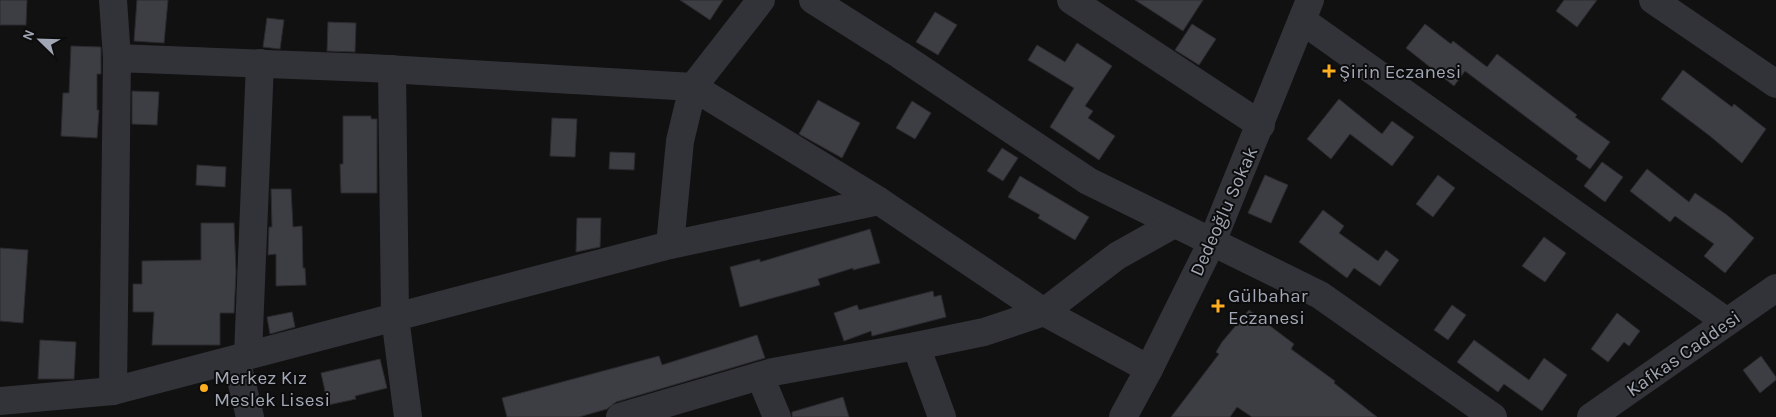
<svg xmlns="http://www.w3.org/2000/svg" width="1776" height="417" viewBox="0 0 1776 417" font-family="Karla,sans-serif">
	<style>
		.building { fill: #3d3e43; stroke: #2b2b2f }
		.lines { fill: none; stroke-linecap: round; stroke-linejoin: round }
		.minor { stroke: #323338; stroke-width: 28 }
		.poi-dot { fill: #feae1e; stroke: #0c0c0d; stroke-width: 2 }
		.labels { text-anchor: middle; stroke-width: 4; stroke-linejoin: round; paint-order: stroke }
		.poi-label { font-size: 19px; fill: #a1a7b4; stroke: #0c0c0d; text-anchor: start }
		.street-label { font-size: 19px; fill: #a1a7b4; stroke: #0c0c0d }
	</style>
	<rect width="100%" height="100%" fill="#111112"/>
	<g class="building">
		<path d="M0 0H27L26 25H0Z"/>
		<path d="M137 0H168L164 43 134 41Z"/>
		<path d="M680 0H723L710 20Z"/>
		<path d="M1135 0H1203L1183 31Z"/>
		<path d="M1564 0H1597L1577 27 1556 11Z"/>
		<path d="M935 12 957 25 938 55 916 42Z"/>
		<path d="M267 18 284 20 280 49 263 47Z"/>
		<path d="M328 22 356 23 355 52 327 51Z"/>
		<path d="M1192 24 1216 39 1199 65 1175 50Z"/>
		<path d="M1425 24 1451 44 1453 41 1487 67 1497 54 1577 115 1575 117 1610 142 1590 169 1576 159 1578 156 1465 71 1454 86 1406 48Z"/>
		<path d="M1077 43 1112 66 1085 106 1093 111 1088 118 1115 136 1099 160 1050 127 1074 88 1028 60 1037 45 1065 62Z"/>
		<path d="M71 46 101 47V74H97V110H99L97 138 61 136 63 93H69Z"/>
		<path d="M1683 70 1732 107 1734 104 1766 129 1742 163 1710 136 1661 99Z"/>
		<path d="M132 91 159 92 157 125 132 124Z"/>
		<path d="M1339 99 1382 134 1392 121 1414 137 1392 166 1350 134 1331 159 1307 139Z"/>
		<path d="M818 100 860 123 842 158 799 134Z"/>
		<path d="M912 101 931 113 915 139 896 128Z"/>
		<path d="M343 116H371V119H377V193H341L340 164H343Z"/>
		<path d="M552 118 577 119 575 157 550 156Z"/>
		<path d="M1002 148 1018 158 1003 181 987 171Z"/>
		<path d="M610 152 635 153 634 170 609 169Z"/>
		<path d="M1602 162 1623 177 1605 202 1584 186Z"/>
		<path d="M197 165 226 167 225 187 196 185Z"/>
		<path d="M1647 169 1689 202 1695 193 1727 215 1754 238 1725 273 1704 256 1714 244 1675 216 1670 222 1630 191Z"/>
		<path d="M1265 175 1288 185 1271 223 1248 213Z"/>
		<path d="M1438 175 1455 188 1433 217 1416 204Z"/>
		<path d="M1020 176 1089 217 1075 240 1038 218 1040 215 1008 197Z"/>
		<path d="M271 189H291L293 227 302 226 303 268H305L306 285 276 286V254L268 255 269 227H272Z"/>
		<path d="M1323 210 1344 226 1339 233 1378 261 1386 250 1399 260 1380 286 1354 268 1347 278 1299 242Z"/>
		<path d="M577 218H601L600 247 576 252Z"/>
		<path d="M201 223H234L236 272 234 313H220V345H152L154 312H133V284H142V261L201 260Z"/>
		<path d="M870 229 880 263 853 270V268L818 279 820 285 740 307 730 267 760 259V262Z"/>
		<path d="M1544 237 1566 253 1545 282 1522 266Z"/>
		<path d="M0 248 28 250 23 323 0 321Z"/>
		<path d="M933 291 934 297 941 295 946 317 872 336 871 331 844 341 834 313 857 305 859 310Z"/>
		<path d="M1452 305 1466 315 1448 340 1434 330Z"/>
		<path d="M1249 310 1294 344 1291 349 1335 381 1334 383 1377 417H1252L1237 407 1230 417H1171L1219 354 1216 352 1222 342Z"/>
		<path d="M292 312 295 327 270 334 267 317Z"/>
		<path d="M1617 313 1640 331 1629 346 1624 342 1608 362 1591 349Z"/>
		<path d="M757 335 765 358 616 402 607 409 579 417H507L502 398 659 356 662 365Z"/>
		<path d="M40 340 76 342 74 379H38Z"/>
		<path d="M1474 340 1529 380 1544 358 1567 375 1542 411 1504 384 1498 392 1457 362Z"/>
		<path d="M1761 356 1776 377V380L1760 393 1743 370Z"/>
		<path d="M380 359 387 388 355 396 356 399 328 405 321 373Z"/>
		<path d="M843 397 849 417H792V412Z"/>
	</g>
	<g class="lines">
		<g class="minor">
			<path d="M113 0 117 58"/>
			<path d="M813 0 900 55 1088 181 1320 295 1493 417"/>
			<path d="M1071 0 1261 125"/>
			<path d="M1653 0 1776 84"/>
			<path d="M1303 21 1727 322"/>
			<path d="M392 69 395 317 408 417"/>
			<path d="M670 245 680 141 693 87 879 201 1044 312 1117 256 1174 224"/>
			<path d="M916 346 942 417"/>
			<path d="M248 355 260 63"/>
			<path d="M236 359 250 417"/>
			<path d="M760 376 777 417"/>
			<path d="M113 391 670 245 879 201"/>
			<path d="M0 401 113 391 117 58 370 68 693 87 761 0"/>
			<path d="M620 417 773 372 916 346 984 332 1044 312 1149 369"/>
			<path d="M1123 417 1149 369 1212 242 1310 0"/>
			<path d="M1591 417 1776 288"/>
		</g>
	</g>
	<g class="poi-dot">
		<path d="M1326.5 63.5h5v5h5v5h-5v5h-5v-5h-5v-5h5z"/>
		<path d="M1215.5 298.5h5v5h5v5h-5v5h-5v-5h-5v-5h5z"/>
		<circle cx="204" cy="388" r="5"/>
	</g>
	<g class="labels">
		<g class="poi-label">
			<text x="1339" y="78">Şirin Eczanesi</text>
			<text x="1228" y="302">Gülbahar<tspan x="1228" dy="22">Eczanesi</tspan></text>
			<text x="214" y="384">Merkez Kız<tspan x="214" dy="22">Meslek Lisesi</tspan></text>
		</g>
		<g class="street-label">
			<text transform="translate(1223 211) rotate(-66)" y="7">Dedeoğlu Sokak</text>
			<text transform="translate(1683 353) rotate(-35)" y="7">Kafkas Caddesi</text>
		</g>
	</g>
	<g transform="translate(40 40) rotate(293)" stroke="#0c0c0d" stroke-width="4" paint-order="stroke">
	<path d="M0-4L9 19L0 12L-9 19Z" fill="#a1a7b4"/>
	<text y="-8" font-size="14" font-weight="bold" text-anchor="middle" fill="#a1a7b4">N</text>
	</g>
</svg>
